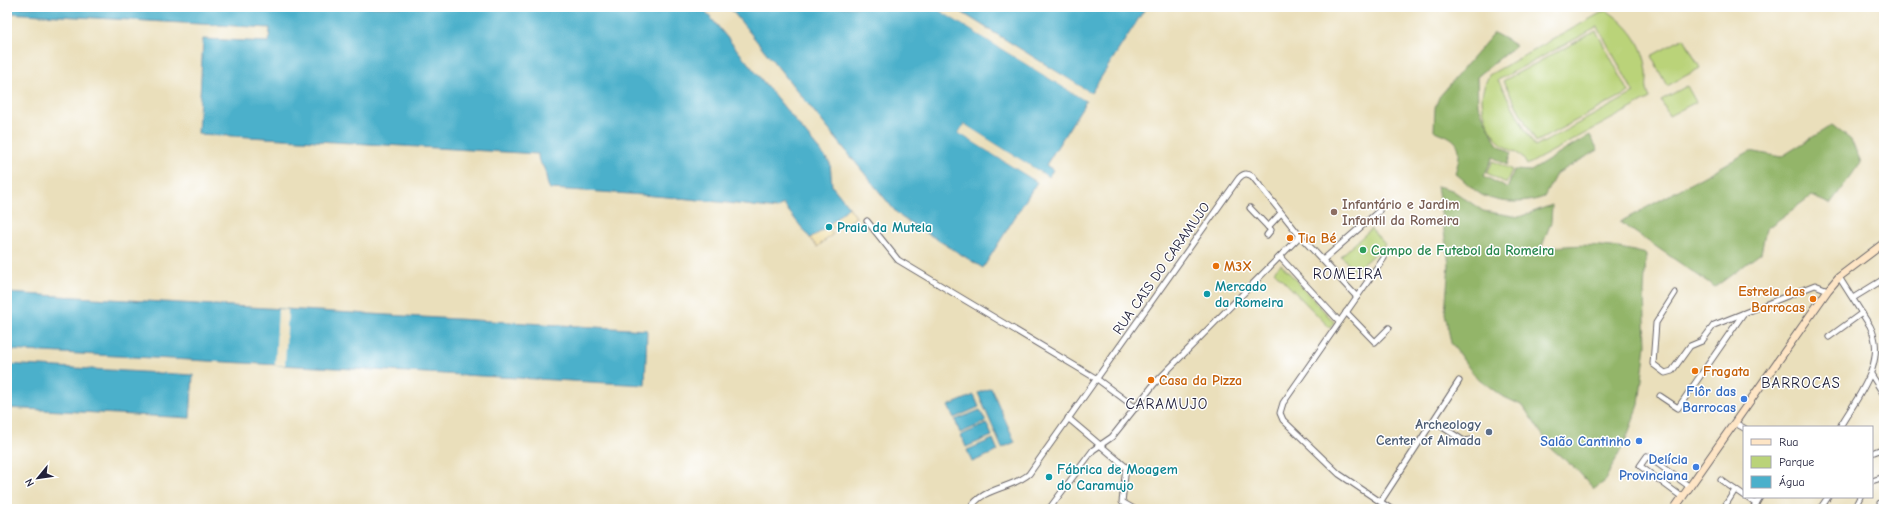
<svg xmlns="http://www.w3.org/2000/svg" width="1891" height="516" viewBox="0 0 1891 516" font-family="'Comic Neue',sans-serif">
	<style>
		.green { fill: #bad379; stroke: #6e7a5a; fill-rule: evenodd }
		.forest { fill: #93b569; stroke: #5a6c52 }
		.sand { fill: #eeda9e; stroke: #887e6c }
		.water { fill: #4bb0cb; stroke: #366983 }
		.pier { fill: #eadfbb }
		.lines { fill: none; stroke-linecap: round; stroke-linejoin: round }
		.street-casing { stroke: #686468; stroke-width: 7 }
		.secondary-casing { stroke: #686468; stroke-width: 9 }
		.street { stroke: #fff; stroke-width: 5 }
		.secondary { stroke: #fee5c5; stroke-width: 7 }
		.education-dot { fill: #8d6e63; stroke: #fff; stroke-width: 1.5 }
		.culture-dot { fill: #0f9aa8; stroke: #fff; stroke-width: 1.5 }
		.food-dot { fill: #e8710a; stroke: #fff; stroke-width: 1.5 }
		.leisure-dot { fill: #2e9e5b; stroke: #fff; stroke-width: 1.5 }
		.shop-dot { fill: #3f7fe0; stroke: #fff; stroke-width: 1.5 }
		.service-dot { fill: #5c6f8a; stroke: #fff; stroke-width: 1.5 }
		.labels { text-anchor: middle; stroke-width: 3; stroke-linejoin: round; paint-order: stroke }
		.education-label { font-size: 14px; font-weight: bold; fill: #785e54; stroke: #fff; text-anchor: start }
		.culture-label { font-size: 14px; font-weight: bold; fill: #0d838f; stroke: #fff; text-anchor: start }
		.food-label { font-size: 14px; font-weight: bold; fill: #c56008; stroke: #fff; text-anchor: start }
		.leisure-label { font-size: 14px; font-weight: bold; fill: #27864d; stroke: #fff; text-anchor: start }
		.street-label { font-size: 14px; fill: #22223b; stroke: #fff }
		.shop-label { font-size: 14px; font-weight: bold; fill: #366cbe; stroke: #fff; text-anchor: end }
		.service-label { font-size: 14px; font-weight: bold; fill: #4e5e75; stroke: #fff; text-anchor: end }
		.neighbourhood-label { font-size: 15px; letter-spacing: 1px; fill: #22223b; stroke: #fff }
	</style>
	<rect width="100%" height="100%" fill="#fff"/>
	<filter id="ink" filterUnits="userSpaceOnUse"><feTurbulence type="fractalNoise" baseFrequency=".025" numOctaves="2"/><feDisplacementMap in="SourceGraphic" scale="8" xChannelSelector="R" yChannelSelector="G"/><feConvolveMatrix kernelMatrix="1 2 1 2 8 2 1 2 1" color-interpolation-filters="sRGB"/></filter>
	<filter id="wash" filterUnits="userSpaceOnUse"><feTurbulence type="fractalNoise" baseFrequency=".012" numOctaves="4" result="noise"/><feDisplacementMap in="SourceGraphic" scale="16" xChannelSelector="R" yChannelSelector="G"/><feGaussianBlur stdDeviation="0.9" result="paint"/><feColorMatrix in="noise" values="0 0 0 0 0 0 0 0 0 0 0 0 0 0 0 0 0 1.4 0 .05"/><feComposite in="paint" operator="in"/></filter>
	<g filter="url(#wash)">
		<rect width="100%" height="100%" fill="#eadfbb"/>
		<g class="green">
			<path d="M1606 10C1629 25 1644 44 1647 72 1648 84 1644 85 1650 98L1527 165C1520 151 1514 153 1504 146 1491 136 1482 114 1482 98 1482 90 1486 82 1489 75ZM1598 27 1634 93 1535 147 1498 80Z"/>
			<path d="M1596 31 1629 92 1536 142 1503 81Z"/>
			<path d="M1684 38 1700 68 1667 86 1651 56Z"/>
			<path d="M1687 86 1696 102 1669 116 1661 100Z"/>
			<path d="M1493 161 1512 170 1506 183 1487 173Z"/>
			<path d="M1371 229 1385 244 1355 271 1341 256Z"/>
			<path d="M1281 264 1334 322 1330 328 1274 271Z"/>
		</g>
		<g class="forest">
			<path d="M1494 33 1516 45 1477 77 1478 105 1497 144 1511 153 1507 165 1493 157 1484 176 1507 188 1514 170 1531 171 1590 135 1598 150 1556 174 1544 197C1525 204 1501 204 1482 195 1473 190 1464 180 1455 173 1463 148 1461 139 1434 131L1435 108 1439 97Z"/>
			<path d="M1832 125 1851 140 1861 162 1830 204 1811 196 1766 229 1761 253 1715 287 1620 222 1750 151 1781 157Z"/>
			<path d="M1437 186 1452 190 1483 211 1519 217 1552 205 1551 222 1541 249C1578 243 1609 244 1646 254L1644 293 1646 345 1639 405 1624 444 1604 482 1594 489 1577 470 1552 449 1523 406 1500 395 1474 375 1451 343 1445 313 1449 264Z"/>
		</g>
		<path class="sand" d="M849 207 856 217 841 228 839 224 834 228 832 226 829 229 833 234 817 247 810 238 822 231Z"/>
		<g class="water">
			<path d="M7 7H702L830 163 832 186 849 207 822 231 810 238 783 204 777 209C702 199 626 193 550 189 546 183 547 178 545 171 542 162 538 165 538 154L198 134 203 39 269 42 270 28 7 13Z"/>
			<path d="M729 7H934L1086 101 1046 165 1053 170 1048 177 964 124 959 133 1037 182 983 268 901 217 895 211Z"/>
			<path d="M953 7H1146L1091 93Z"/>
			<path d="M7 293 647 330 645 385 7 350Z"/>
			<path d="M7 364 193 375 190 418 7 408Z"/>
			<path d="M991 388 1015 442 1002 448 978 393Z"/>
			<path d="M974 395 979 407 954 418 948 406Z"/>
			<path d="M980 410 986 422 960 433 955 420Z"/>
			<path d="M987 424 992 436 966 447 961 435Z"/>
			<path d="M993 439 998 451 972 462 967 450Z"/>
		</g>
		<g class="pier">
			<path d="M934 7H937L1087 100 1086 101Z"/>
			<path d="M951 7 1091 93 1090 95 952 9Z"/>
			<path d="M964 124 1048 177 1047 178 965 126 961 132 1038 180 1039 183 959 133Z"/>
			<path d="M278 309 288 310 285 365H275Z"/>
		</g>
	</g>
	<g filter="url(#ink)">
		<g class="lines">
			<g class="street-casing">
				<g id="street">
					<path d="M1250 208 1271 230 1267 235"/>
					<path d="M867 221 898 260 1097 379 1136 408"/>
					<path d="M1268 227 1281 213"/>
					<path d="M1280 257 1339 321"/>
					<path d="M1384 258 1283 403 1280 413 1283 420 1339 474 1391 509"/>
					<path d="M1323 260 1379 211"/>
					<path d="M1839 277 1870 326C1888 361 1858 396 1841 425"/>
					<path d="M1675 293 1656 323 1653 364 1665 373 1672 371 1690 346 1702 341 1714 325 1815 285 1828 290"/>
					<path d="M1853 298 1884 279"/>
					<path d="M1346 312 1375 342 1389 328"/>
					<path d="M1829 337 1862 313"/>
					<path d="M1871 374 1884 395"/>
					<path d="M1660 396 1678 408 1743 314"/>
					<path d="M1068 418 1126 467 1122 502 1134 509"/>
					<path d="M1433 421 1464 441 1471 440"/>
					<path d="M1735 423 1744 428"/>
					<path d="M1872 453 1884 448"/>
					<path d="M1721 480 1744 496"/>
					<path d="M1872 481 1884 477"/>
					<path d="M1682 497 1640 466 1647 456 1690 487"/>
					<path d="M1746 497 1756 504"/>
					<path d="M1381 501 1459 381"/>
					<path d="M1880 503 1882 509"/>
					<path d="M970 509C982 487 1012 489 1029 474L1239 178C1244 173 1247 173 1252 176L1300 236 1357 297"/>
					<path d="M1049 509 1093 450 1112 437 1155 383 1300 236"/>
					<path d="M1723 509 1735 490"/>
					<path d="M1753 509 1760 497"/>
					<path d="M1820 509 1828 497"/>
					<path d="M1854 509 1860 497"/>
				</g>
			</g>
			<g class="secondary-casing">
				<path id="secondary" d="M1674 509 1828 290 1839 277 1884 243"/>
			</g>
			<use href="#street" class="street"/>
			<use href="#secondary" class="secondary"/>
		</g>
	</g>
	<circle class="education-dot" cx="1334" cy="212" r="4"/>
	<g class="culture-dot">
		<circle cx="829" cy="227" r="4"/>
		<circle cx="1207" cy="294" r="4"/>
		<circle cx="1049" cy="477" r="4"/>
	</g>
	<g class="food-dot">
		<circle cx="1290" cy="238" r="4"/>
		<circle cx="1216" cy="266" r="4"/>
		<circle cx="1813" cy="299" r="4"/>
		<circle cx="1695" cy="371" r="4"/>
		<circle cx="1151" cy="380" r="4"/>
	</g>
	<circle class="leisure-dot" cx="1363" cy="250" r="4"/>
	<g class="shop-dot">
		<circle cx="1744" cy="399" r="4"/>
		<circle cx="1639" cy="441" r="4"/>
		<circle cx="1696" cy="467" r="4"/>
	</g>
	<circle class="service-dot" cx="1489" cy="432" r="4"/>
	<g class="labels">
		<g class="education-label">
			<text x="1342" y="209">Infantário e Jardim<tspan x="1342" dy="16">Infantil da Romeira</tspan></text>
		</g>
		<g class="culture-label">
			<text x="837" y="232">Praia da Mutela</text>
			<text x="1215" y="291">Mercado<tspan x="1215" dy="16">da Romeira</tspan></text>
			<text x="1057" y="474">Fábrica de Moagem<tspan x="1057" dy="16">do Caramujo</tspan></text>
		</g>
		<g class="food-label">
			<text x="1298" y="243">Tia Bé</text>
			<text x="1224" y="271">M3X</text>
			<text x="1805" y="296" text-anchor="end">Estrela das<tspan x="1805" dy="16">Barrocas</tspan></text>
			<text x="1703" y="376">Fragata</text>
			<text x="1159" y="385">Casa da Pizza</text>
		</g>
		<g class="leisure-label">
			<text x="1371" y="255">Campo de Futebol da Romeira</text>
		</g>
		<g class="street-label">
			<text transform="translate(1161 268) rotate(-55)" y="5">RUA CAIS DO CARAMUJO</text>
		</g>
		<g class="shop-label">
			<text x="1736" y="396">Flôr das<tspan x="1736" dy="16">Barrocas</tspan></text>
			<text x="1631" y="446">Salão Cantinho</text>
			<text x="1688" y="464">Delícia<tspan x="1688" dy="16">Provinciana</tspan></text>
		</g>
		<g class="service-label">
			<text x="1481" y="429">Archeology<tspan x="1481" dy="16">Center of Almada</tspan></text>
		</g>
		<g class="neighbourhood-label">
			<text x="1348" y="279">ROMEIRA</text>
			<text x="1801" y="388">BARROCAS</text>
			<text x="1167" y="409">CARAMUJO</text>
		</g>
	</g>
	<rect width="1891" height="516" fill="none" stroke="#fff" stroke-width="24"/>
	<rect x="1743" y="426" width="130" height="72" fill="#ffffff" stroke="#a7a7b1"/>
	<rect x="1751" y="439" width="20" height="6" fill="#fee5c5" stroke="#a7a7b1"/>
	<text x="1779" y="446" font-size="12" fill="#22223b">Rua</text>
	<rect x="1751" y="456" width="20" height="12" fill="#bad379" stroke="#a7a7b1"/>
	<text x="1779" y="466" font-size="12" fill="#22223b">Parque</text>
	<rect x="1751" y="476" width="20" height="12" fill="#4bb0cb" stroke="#a7a7b1"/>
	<text x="1779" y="486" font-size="12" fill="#22223b">Água</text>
	<g transform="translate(38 478) rotate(241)" stroke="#ffffff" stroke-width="3" paint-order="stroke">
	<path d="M0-3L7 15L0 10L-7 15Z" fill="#22223b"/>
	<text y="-6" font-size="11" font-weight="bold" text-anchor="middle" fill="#22223b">N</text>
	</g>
</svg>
